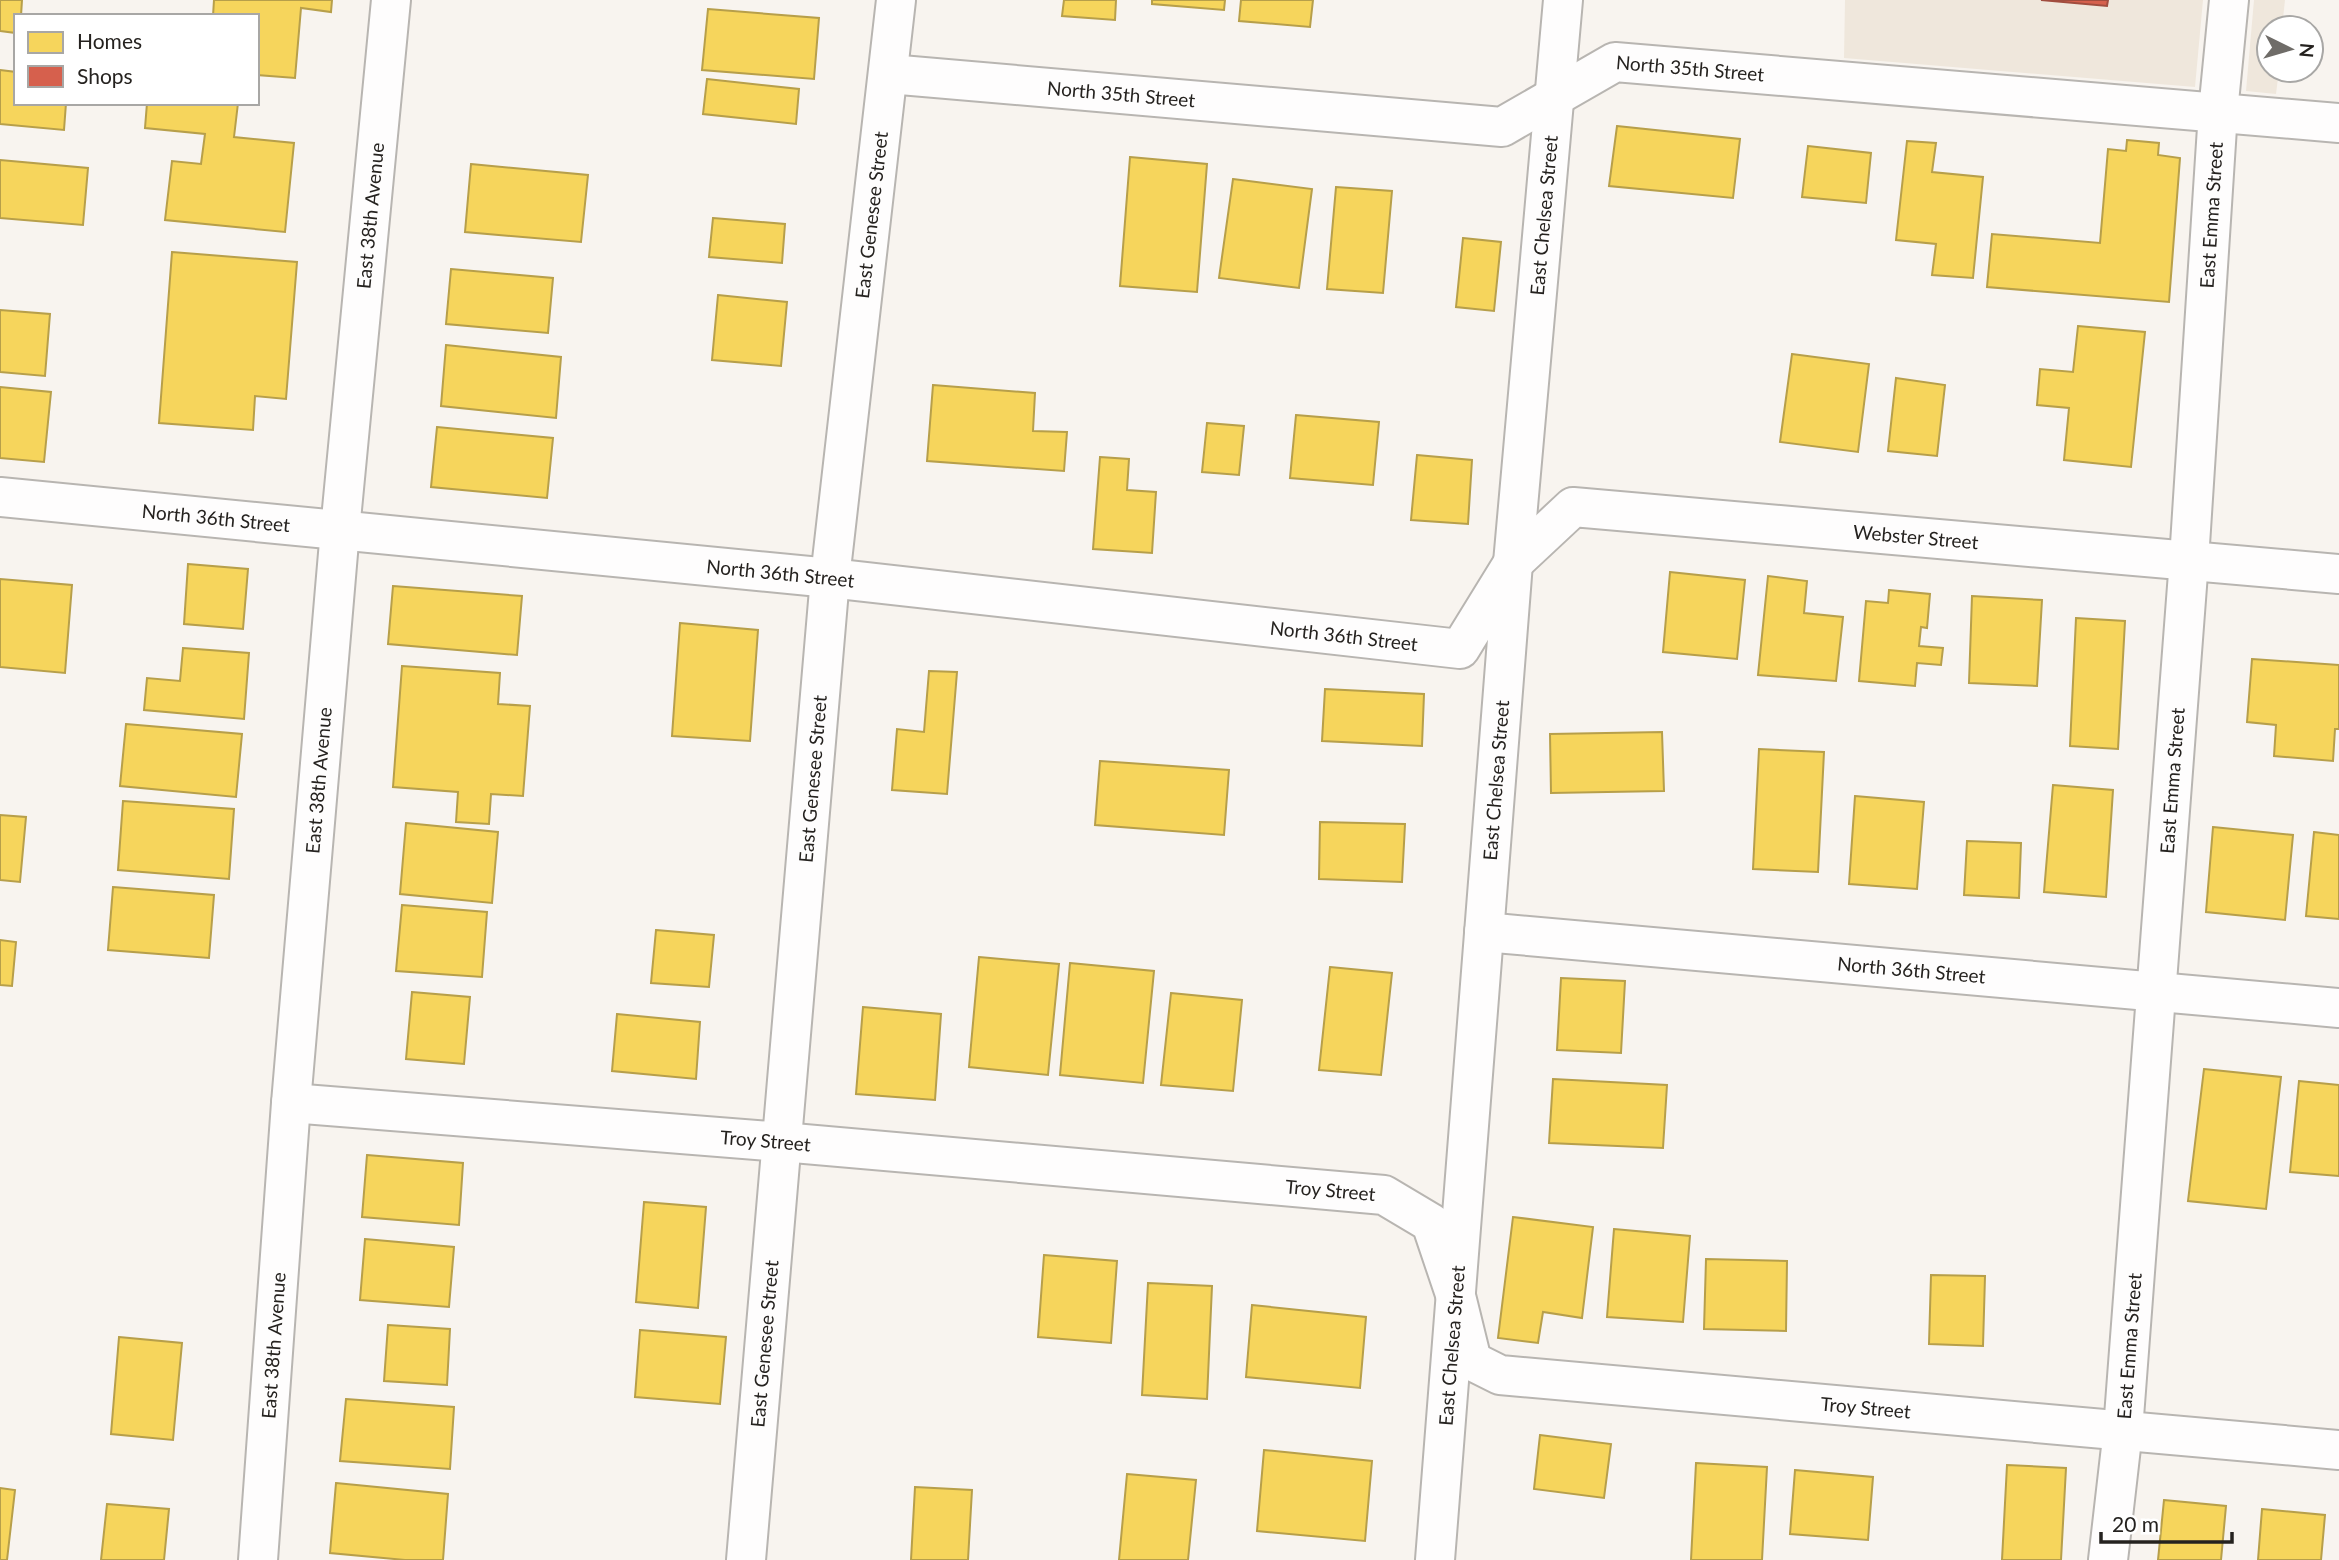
<svg xmlns="http://www.w3.org/2000/svg" width="2339" height="1560" viewBox="0 0 2339 1560" font-family="Lato,sans-serif">
	<style>
		.built { fill: #efe7dc }
		.homes { fill: #f6d55c; stroke: #b79f4a; stroke-width: 2 }
		.shops { fill: #d6604d; stroke: #a14d3f; stroke-width: 2 }
		.lines { fill: none; stroke-linecap: round; stroke-linejoin: round }
		.minor-casing { stroke: #b8b5b1; stroke-width: 42 }
		.minor { stroke: #fefdfd; stroke-width: 38 }
		.labels { text-anchor: middle; stroke-width: 7; stroke-linejoin: round; paint-order: stroke }
		.street-label { font-size: 19px; fill: #25221f; stroke: #fff }
	</style>
	<rect width="100%" height="100%" fill="#f8f4ef"/>
	<g class="built">
		<path d="M1845 0H2203L2195 87 1844 58Z"/>
		<path d="M2254 0H2285L2282 28H2269V70H2279L2276 94 2246 91Z"/>
	</g>
	<g class="homes">
		<path d="M0 0H22L21 16H16V33L0 31Z"/>
		<path d="M214 0H332L331 12 301 8 295 78 257 75V16H213Z"/>
		<path d="M1064 0H1116L1115 20 1062 16Z"/>
		<path d="M1152 0H1225L1224 10 1152 4Z"/>
		<path d="M1241 0H1313L1310 27 1239 21Z"/>
		<path d="M708 9 819 18 814 79 702 70Z"/>
		<path d="M0 70 16 72V103H66L64 130 0 124Z"/>
		<path d="M707 79 799 89 796 124 703 114Z"/>
		<path d="M147 103H238L234 137 294 143 285 232 165 220 172 161 201 164 205 134 145 128Z"/>
		<path d="M1617 126 1740 139 1733 198 1609 186Z"/>
		<path d="M2127 140 2159 143 2158 155 2180 158 2169 302 1987 287 1992 234 2100 243 2108 149 2126 151Z"/>
		<path d="M1907 141 1936 143 1932 172 1983 177 1973 278 1932 275 1936 244 1896 240Z"/>
		<path d="M1808 146 1871 153 1866 203 1802 197Z"/>
		<path d="M1130 157 1207 164 1197 292 1120 286Z"/>
		<path d="M0 160 88 168 83 225 0 218Z"/>
		<path d="M471 164 588 175 581 242 465 232Z"/>
		<path d="M1233 179 1312 189 1299 288 1219 278Z"/>
		<path d="M1336 187 1392 191 1383 293 1327 289Z"/>
		<path d="M713 218 785 224 782 263 709 257Z"/>
		<path d="M1463 238 1501 242 1494 311 1456 307Z"/>
		<path d="M172 252 297 262 286 399 255 396 253 430 159 423Z"/>
		<path d="M451 269 553 278 548 333 446 324Z"/>
		<path d="M718 295 787 302 781 366 712 360Z"/>
		<path d="M0 310 50 314 45 376 0 372Z"/>
		<path d="M2078 326 2145 332 2131 467 2064 460 2069 408 2037 405 2040 369 2073 372Z"/>
		<path d="M446 345 561 357 556 418 441 406Z"/>
		<path d="M1792 354 1869 364 1858 452 1780 442Z"/>
		<path d="M1896 378 1945 385 1937 456 1888 451Z"/>
		<path d="M933 385 1035 393 1033 431 1067 432 1064 471 927 461Z"/>
		<path d="M0 387 51 392 44 462 0 458Z"/>
		<path d="M1296 415 1379 422 1373 485 1290 478Z"/>
		<path d="M1207 423 1244 426 1239 475 1202 472Z"/>
		<path d="M437 427 553 438 547 498 431 487Z"/>
		<path d="M1417 455 1472 460 1468 524 1411 520Z"/>
		<path d="M1100 457 1129 459 1127 490 1156 492 1152 553 1093 549Z"/>
		<path d="M188 564 248 569 243 629 184 624Z"/>
		<path d="M1670 572 1745 580 1737 659 1663 652Z"/>
		<path d="M1768 576 1807 581 1804 613 1843 617 1836 681 1758 675Z"/>
		<path d="M0 579 72 585 65 673 0 667Z"/>
		<path d="M393 586 522 596 517 655 388 644Z"/>
		<path d="M1889 590 1930 594 1927 628 1921 627 1919 646 1943 648 1941 665 1917 663 1915 686 1859 681 1866 601 1888 603Z"/>
		<path d="M1972 596 2042 600 2037 686 1969 683Z"/>
		<path d="M2076 618 2125 621 2118 749 2070 746Z"/>
		<path d="M680 623 758 630 750 741 672 736Z"/>
		<path d="M183 648 249 653 244 719 144 710 147 678 180 681Z"/>
		<path d="M2252 659 2339 665V729H2335L2333 761 2274 756 2276 725 2247 722Z"/>
		<path d="M402 666 500 673 498 704 530 706 523 796 491 794 489 824 456 822 458 792 393 787Z"/>
		<path d="M929 671 957 672 947 794 892 790 897 729 924 732Z"/>
		<path d="M1325 689 1424 694 1422 746 1322 741Z"/>
		<path d="M126 724 242 734 236 797 120 786Z"/>
		<path d="M1662 732 1664 791 1551 793 1550 734Z"/>
		<path d="M1759 749 1824 752 1818 872 1753 869Z"/>
		<path d="M1100 761 1229 770 1224 835 1095 825Z"/>
		<path d="M2053 785 2113 790 2106 897 2044 892Z"/>
		<path d="M1855 796 1924 802 1917 889 1849 884Z"/>
		<path d="M123 801 234 809 229 879 118 870Z"/>
		<path d="M0 815 26 817 20 882 0 880Z"/>
		<path d="M1320 822 1405 824 1402 882 1319 879Z"/>
		<path d="M406 823 498 832 492 903 400 894Z"/>
		<path d="M2213 827 2293 835 2285 920 2206 912Z"/>
		<path d="M2314 832 2339 835V919L2306 916Z"/>
		<path d="M1967 841 2021 843 2019 898 1964 895Z"/>
		<path d="M113 887 214 895 209 958 108 950Z"/>
		<path d="M402 905 487 912 482 977 396 971Z"/>
		<path d="M656 930 714 935 709 987 651 983Z"/>
		<path d="M0 940 16 942 12 986 0 985Z"/>
		<path d="M979 957 1059 964 1048 1075 969 1067Z"/>
		<path d="M1070 963 1154 971 1143 1083 1060 1075Z"/>
		<path d="M1330 967 1392 973 1381 1075 1319 1070Z"/>
		<path d="M1561 978 1625 981 1621 1053 1557 1050Z"/>
		<path d="M412 992 470 997 464 1064 406 1059Z"/>
		<path d="M1171 993 1242 1000 1233 1091 1161 1085Z"/>
		<path d="M863 1007 941 1014 935 1100 856 1094Z"/>
		<path d="M617 1014 700 1022 696 1079 612 1071Z"/>
		<path d="M2204 1069 2281 1077 2266 1209 2188 1201Z"/>
		<path d="M1553 1079 1667 1085 1663 1148 1549 1143Z"/>
		<path d="M2299 1081 2339 1085V1176L2290 1172Z"/>
		<path d="M367 1155 463 1163 459 1225 362 1217Z"/>
		<path d="M644 1202 706 1207 698 1308 636 1302Z"/>
		<path d="M1513 1217 1593 1227 1582 1318 1543 1312 1538 1343 1498 1338Z"/>
		<path d="M1614 1229 1690 1236 1683 1322 1607 1317Z"/>
		<path d="M365 1239 454 1247 449 1307 360 1300Z"/>
		<path d="M1044 1255 1117 1261 1111 1343 1038 1337Z"/>
		<path d="M1706 1259 1787 1261 1786 1331 1704 1329Z"/>
		<path d="M1931 1275 1985 1276 1983 1346 1929 1344Z"/>
		<path d="M1148 1283 1212 1286 1207 1399 1142 1395Z"/>
		<path d="M1252 1305 1366 1317 1360 1388 1246 1377Z"/>
		<path d="M388 1325 450 1329 447 1385 384 1381Z"/>
		<path d="M640 1330 726 1337 720 1404 635 1397Z"/>
		<path d="M119 1337 182 1343 173 1440 111 1434Z"/>
		<path d="M346 1399 454 1407 450 1469 340 1461Z"/>
		<path d="M1540 1435 1611 1444 1604 1498 1534 1489Z"/>
		<path d="M1264 1450 1372 1461 1365 1541 1257 1531Z"/>
		<path d="M1696 1463 1767 1467 1762 1560H1691Z"/>
		<path d="M2007 1465 2066 1468 2061 1560H2002Z"/>
		<path d="M1795 1470 1873 1477 1868 1540 1790 1534Z"/>
		<path d="M1127 1474 1196 1480 1188 1560H1119Z"/>
		<path d="M336 1483 448 1494 443 1560H405L330 1553Z"/>
		<path d="M915 1487 972 1490 968 1560H911Z"/>
		<path d="M0 1488 15 1490 7 1560H0Z"/>
		<path d="M2164 1500 2226 1506 2221 1560H2158Z"/>
		<path d="M107 1504 169 1509 164 1560H101Z"/>
		<path d="M2262 1509 2325 1515 2321 1560H2258Z"/>
	</g>
	<path class="shops" d="M2041 0H2108L2107 6Z"/>
	<g class="lines">
		<g class="minor-casing">
			<g id="minor">
				<path id="s1" d="M889 74 1502 127 1615 62 2339 123"/>
				<path id="s2" d="M0 497 830 578 1460 649 1513 563 1573 507 2339 574"/>
				<path id="s3" d="M1484 932 2339 1008"/>
				<path id="s4" d="M291 1103 782 1142 1384 1195 1431 1223 1457 1300 1472 1361 1500 1375 2339 1450"/>
				<path id="s5" d="M258 1560 291 1103 340 530 391 0"/>
				<path id="s6" d="M746 1560 830 578 896 0"/>
				<path id="s7" d="M1435 1560 1513 563 1563 0"/>
				<path id="s8" d="M2108 1560 2123 1430 2189 560 2218 112 2229 0"/>
			</g>
		</g>
		<use href="#minor" class="minor"/>
	</g>
	<g class="labels">
		<g class="street-label">
			<text dy="7" stroke="none"><textPath href="#s1" startOffset="821">North 35th Street</textPath></text>
			<text dy="7" stroke="none"><textPath href="#s1" startOffset="233">North 35th Street</textPath></text>
			<text dy="7" stroke="none"><textPath href="#s5" startOffset="1349">East 38th Avenue</textPath></text>
			<text dy="7" stroke="none"><textPath href="#s6" startOffset="1351">East Genesee Street</textPath></text>
			<text dy="7" stroke="none"><textPath href="#s7" startOffset="1349">East Chelsea Street</textPath></text>
			<text dy="7" stroke="none"><textPath href="#s8" startOffset="1349">East Emma Street</textPath></text>
			<text dy="7" stroke="none"><textPath href="#s2" startOffset="217">North 36th Street</textPath></text>
			<text dy="7" stroke="none"><textPath href="#s2" startOffset="1995">Webster Street</textPath></text>
			<text dy="7" stroke="none"><textPath href="#s2" startOffset="784">North 36th Street</textPath></text>
			<text dy="7" stroke="none"><textPath href="#s2" startOffset="1351">North 36th Street</textPath></text>
			<text dy="7" stroke="none"><textPath href="#s6" startOffset="784">East Genesee Street</textPath></text>
			<text dy="7" stroke="none"><textPath href="#s5" startOffset="782">East 38th Avenue</textPath></text>
			<text dy="7" stroke="none"><textPath href="#s7" startOffset="782">East Chelsea Street</textPath></text>
			<text dy="7" stroke="none"><textPath href="#s8" startOffset="782">East Emma Street</textPath></text>
			<text dy="7" stroke="none"><textPath href="#s3" startOffset="429">North 36th Street</textPath></text>
			<text dy="7" stroke="none"><textPath href="#s4" startOffset="476">Troy Street</textPath></text>
			<text dy="7" stroke="none"><textPath href="#s4" startOffset="1043">Troy Street</textPath></text>
			<text dy="7" stroke="none"><textPath href="#s6" startOffset="217">East Genesee Street</textPath></text>
			<text dy="7" stroke="none"><textPath href="#s5" startOffset="215">East 38th Avenue</textPath></text>
			<text dy="7" stroke="none"><textPath href="#s7" startOffset="215">East Chelsea Street</textPath></text>
			<text dy="7" stroke="none"><textPath href="#s8" startOffset="215">East Emma Street</textPath></text>
			<text dy="7" stroke="none"><textPath href="#s4" startOffset="1694">Troy Street</textPath></text>
		</g>
	</g>
	<rect x="14" y="14" width="245" height="91" fill="#ffffff" stroke="#a8a7a5" stroke-width="2"/>
	<rect x="28" y="32" width="35" height="21" fill="#f6d55c" stroke="#a8a7a5" stroke-width="2"/>
	<text x="77" y="49" font-size="21" fill="#25221f">Homes</text>
	<rect x="28" y="66" width="35" height="21" fill="#d6604d" stroke="#a8a7a5" stroke-width="2"/>
	<text x="77" y="84" font-size="21" fill="#25221f">Shops</text>
	<g transform="translate(2290 49) rotate(95)"><circle r="33" fill="#ffffff" stroke="#a8a7a5" stroke-width="2"/>
	<path d="M0-5L12 26L0 18L-12 26Z" fill="#6f6c68"/>
	<text y="-10" font-size="19" font-weight="bold" text-anchor="middle" fill="#25221f">N</text>
	</g>
	<path d="M2101 1532v10h131v-10" fill="none" stroke="#25221f" stroke-width="3.5"/>
	<text x="2112" y="1532" font-size="21" fill="#25221f" stroke="#ffffff" stroke-width="5" paint-order="stroke">20 m</text>
</svg>
